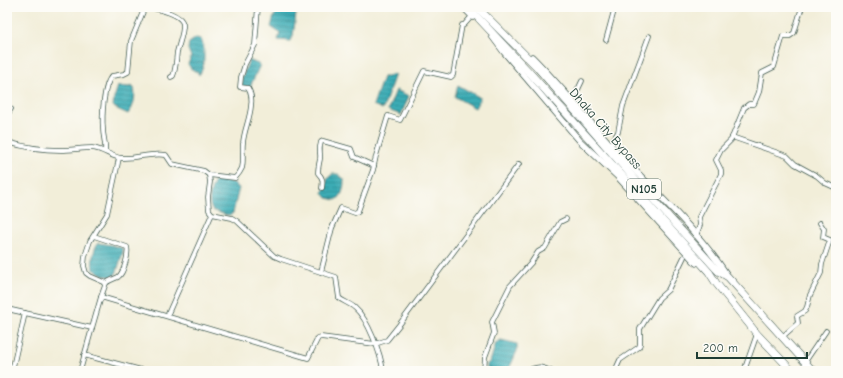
<svg xmlns="http://www.w3.org/2000/svg" width="843" height="378" viewBox="0 0 843 378" font-family="'Comic Neue',sans-serif">
	<style>
		.water { fill: url(#water-rules); stroke: #2d7474 }
		.lines { fill: none; stroke-linecap: round; stroke-linejoin: round }
		.street-casing { stroke: #3f584d; stroke-width: 5.5 }
		.secondary-casing { stroke: #3f584d; stroke-width: 7 }
		.highway-casing { stroke: #3f584d; stroke-width: 8 }
		.street { stroke: #fff; stroke-width: 4 }
		.secondary { stroke: #fff; stroke-width: 5.5 }
		.highway { stroke: #fff; stroke-width: 7 }
		.labels { text-anchor: middle; stroke-width: 3; stroke-linejoin: round; paint-order: stroke }
		.shield { fill: #fdfcf7; stroke: #62766e; stroke-width: 1 }
		.shield-label { font-size: 12px; font-weight: bold; fill: #1f3d34 }
		.street-label { font-size: 13px; fill: #1f3d34; stroke: #fdfcf7 }
	</style>
	<defs>
		<pattern id="water-rules" width="6" height="5" patternUnits="userSpaceOnUse"><rect width="6" height="5" fill="#3bacb5"/><path d="M0 2.5h6" fill="none" stroke="#318d94"/></pattern>
	</defs>
	<rect width="100%" height="100%" fill="#fdfcf7"/>
	<filter id="ink" filterUnits="userSpaceOnUse"><feTurbulence type="fractalNoise" baseFrequency=".025" numOctaves="2"/><feDisplacementMap in="SourceGraphic" scale="8" xChannelSelector="R" yChannelSelector="G"/><feConvolveMatrix kernelMatrix="1 2 1 2 8 2 1 2 1" color-interpolation-filters="sRGB"/></filter>
	<filter id="wash" filterUnits="userSpaceOnUse"><feTurbulence type="fractalNoise" baseFrequency=".012" numOctaves="4" result="noise"/><feDisplacementMap in="SourceGraphic" scale="16" xChannelSelector="R" yChannelSelector="G"/><feGaussianBlur stdDeviation="0.9" result="paint"/><feColorMatrix in="noise" values="0 0 0 0 0 0 0 0 0 0 0 0 0 0 0 0 0 1.4 0 .05"/><feComposite in="paint" operator="in"/></filter>
	<g filter="url(#wash)">
		<rect width="100%" height="100%" fill="#f2eed9"/>
		<g class="water">
			<path d="M282 7H297L293 36 291 41 278 40 280 33 271 27 274 16Z"/>
			<path d="M196 38 201 39C205 48 206 67 199 75L197 71H194V70L191 69 188 64 191 57 188 49 189 43Z"/>
			<path d="M249 60 260 65 250 87 242 86V78Z"/>
			<path d="M395 74 383 109 373 105 383 77Z"/>
			<path d="M458 85 479 97V100L475 108 455 97Z"/>
			<path d="M118 86 130 87 132 86 134 88C136 95 134 108 128 114L115 108 113 106 114 98Z"/>
			<path d="M396 90 409 96 401 115 388 110Z"/>
			<path d="M332 174H338L344 179C344 187 343 196 336 200L327 198 323 193 328 178Z"/>
			<path d="M216 179 234 183 239 188 233 213 229 216 212 210C207 200 211 189 216 179Z"/>
			<path d="M98 243 112 245 122 248 123 252 116 274 112 277 103 275 93 269C91 262 94 248 98 243Z"/>
			<path d="M501 340 517 344V351L508 371H490L487 369V364L490 362 496 343Z"/>
		</g>
	</g>
	<g filter="url(#ink)">
		<g class="lines">
			<g class="street-casing">
				<g id="street">
					<path d="M148 7C156 9 181 13 183 24 184 31 179 44 177 52 176 60 176 69 173 76L171 77"/>
					<path d="M606 40 615 7"/>
					<path d="M573 100 582 81"/>
					<path d="M7 115 11 109"/>
					<path d="M732 137 787 156 795 164 817 176 825 183 836 188"/>
					<path d="M7 142C24 147 44 150 61 150 72 150 82 148 92 148 103 149 112 157 121 158 137 159 151 152 166 155L172 164 204 171 209 175 210 182 208 197 209 210 212 214 232 218 237 221 274 256 281 259 336 277 339 298C344 302 351 304 355 308 368 319 381 354 383 371"/>
					<path d="M611 144 618 132 623 106 649 36"/>
					<path d="M105 151C106 143 103 137 103 129 102 117 103 85 112 76L124 74 128 72 131 41 145 7"/>
					<path d="M209 175 235 178C238 175 240 173 242 168 244 160 242 151 243 143 244 130 250 119 251 106 252 100 251 93 248 88L240 87 241 77 245 64 255 45 258 7"/>
					<path d="M322 188C323 181 323 178 318 173 318 168 319 164 320 159 321 152 318 151 321 142L323 141 351 149 354 157 374 166"/>
					<path d="M94 236 127 247C129 253 124 273 118 277 114 279 110 280 106 283"/>
					<path d="M696 236 700 225 699 217 721 174V170L716 160 721 150 731 140 744 108 749 104H754L759 92 762 73 774 67 783 36H790L794 33 802 7"/>
					<path d="M321 272 332 228 341 208 355 213 358 211 373 170 376 156 388 116 400 120 424 71 451 77 453 75 462 25H464L472 16"/>
					<path d="M101 297 106 283 90 276 86 273 84 266 85 256 90 241 107 214 119 158"/>
					<path d="M7 309 92 328 101 297 308 358 318 338 321 337 375 344 387 340 399 325 519 164"/>
					<path d="M167 316 212 214"/>
					<path d="M782 337 798 323 797 316 805 311 807 307 810 295 821 273 822 264 830 240 823 237 824 229 820 223"/>
					<path d="M84 355 145 371"/>
					<path d="M805 362 826 331"/>
					<path d="M12 371 25 313"/>
					<path d="M80 371 92 328"/>
					<path d="M484 371 485 357 494 333 492 322 510 286 531 263 538 252 545 248 560 222 566 219"/>
					<path d="M524 371C538 368 536 364 551 371"/>
					<path d="M615 371 620 360 639 347 640 344V329L659 298 668 290 684 257"/>
					<path d="M744 371 757 334"/>
				</g>
			</g>
			<g class="secondary-casing">
				<g id="secondary">
					<path d="M463 7 473 17"/>
					<path d="M492 36 504 52 580 141 617 176 696 263"/>
					<path d="M532 57C563 88 589 122 619 154 656 193 697 230 727 275"/>
				</g>
			</g>
			<g class="highway-casing">
				<g id="highway">
					<path d="M468 7 529 72 709 272 716 283 757 334 792 371"/>
					<path d="M477 7 536 66 631 175 718 271 728 277 813 371"/>
				</g>
			</g>
			<use href="#street" class="street"/>
			<use href="#secondary" class="secondary"/>
			<use href="#highway" class="highway"/>
		</g>
	</g>
	<g class="labels">
		<rect class="shield" x="627" y="179" width="34" height="20" rx="3"/>
		<g class="shield-label">
			<text x="644" y="193">N105</text>
		</g>
		<g class="street-label">
			<text transform="translate(606 128) rotate(49)" y="5">Dhaka City Bypass</text>
		</g>
	</g>
	<rect width="843" height="378" fill="none" stroke="#fdfcf7" stroke-width="24"/>
	<path d="M697 352v6h110v-6" fill="none" stroke="#1f3d34" stroke-width="2"/>
	<text x="703" y="352" font-size="12" fill="#1f3d34" stroke="#fdfcf7" stroke-width="3" paint-order="stroke">200 m</text>
</svg>
